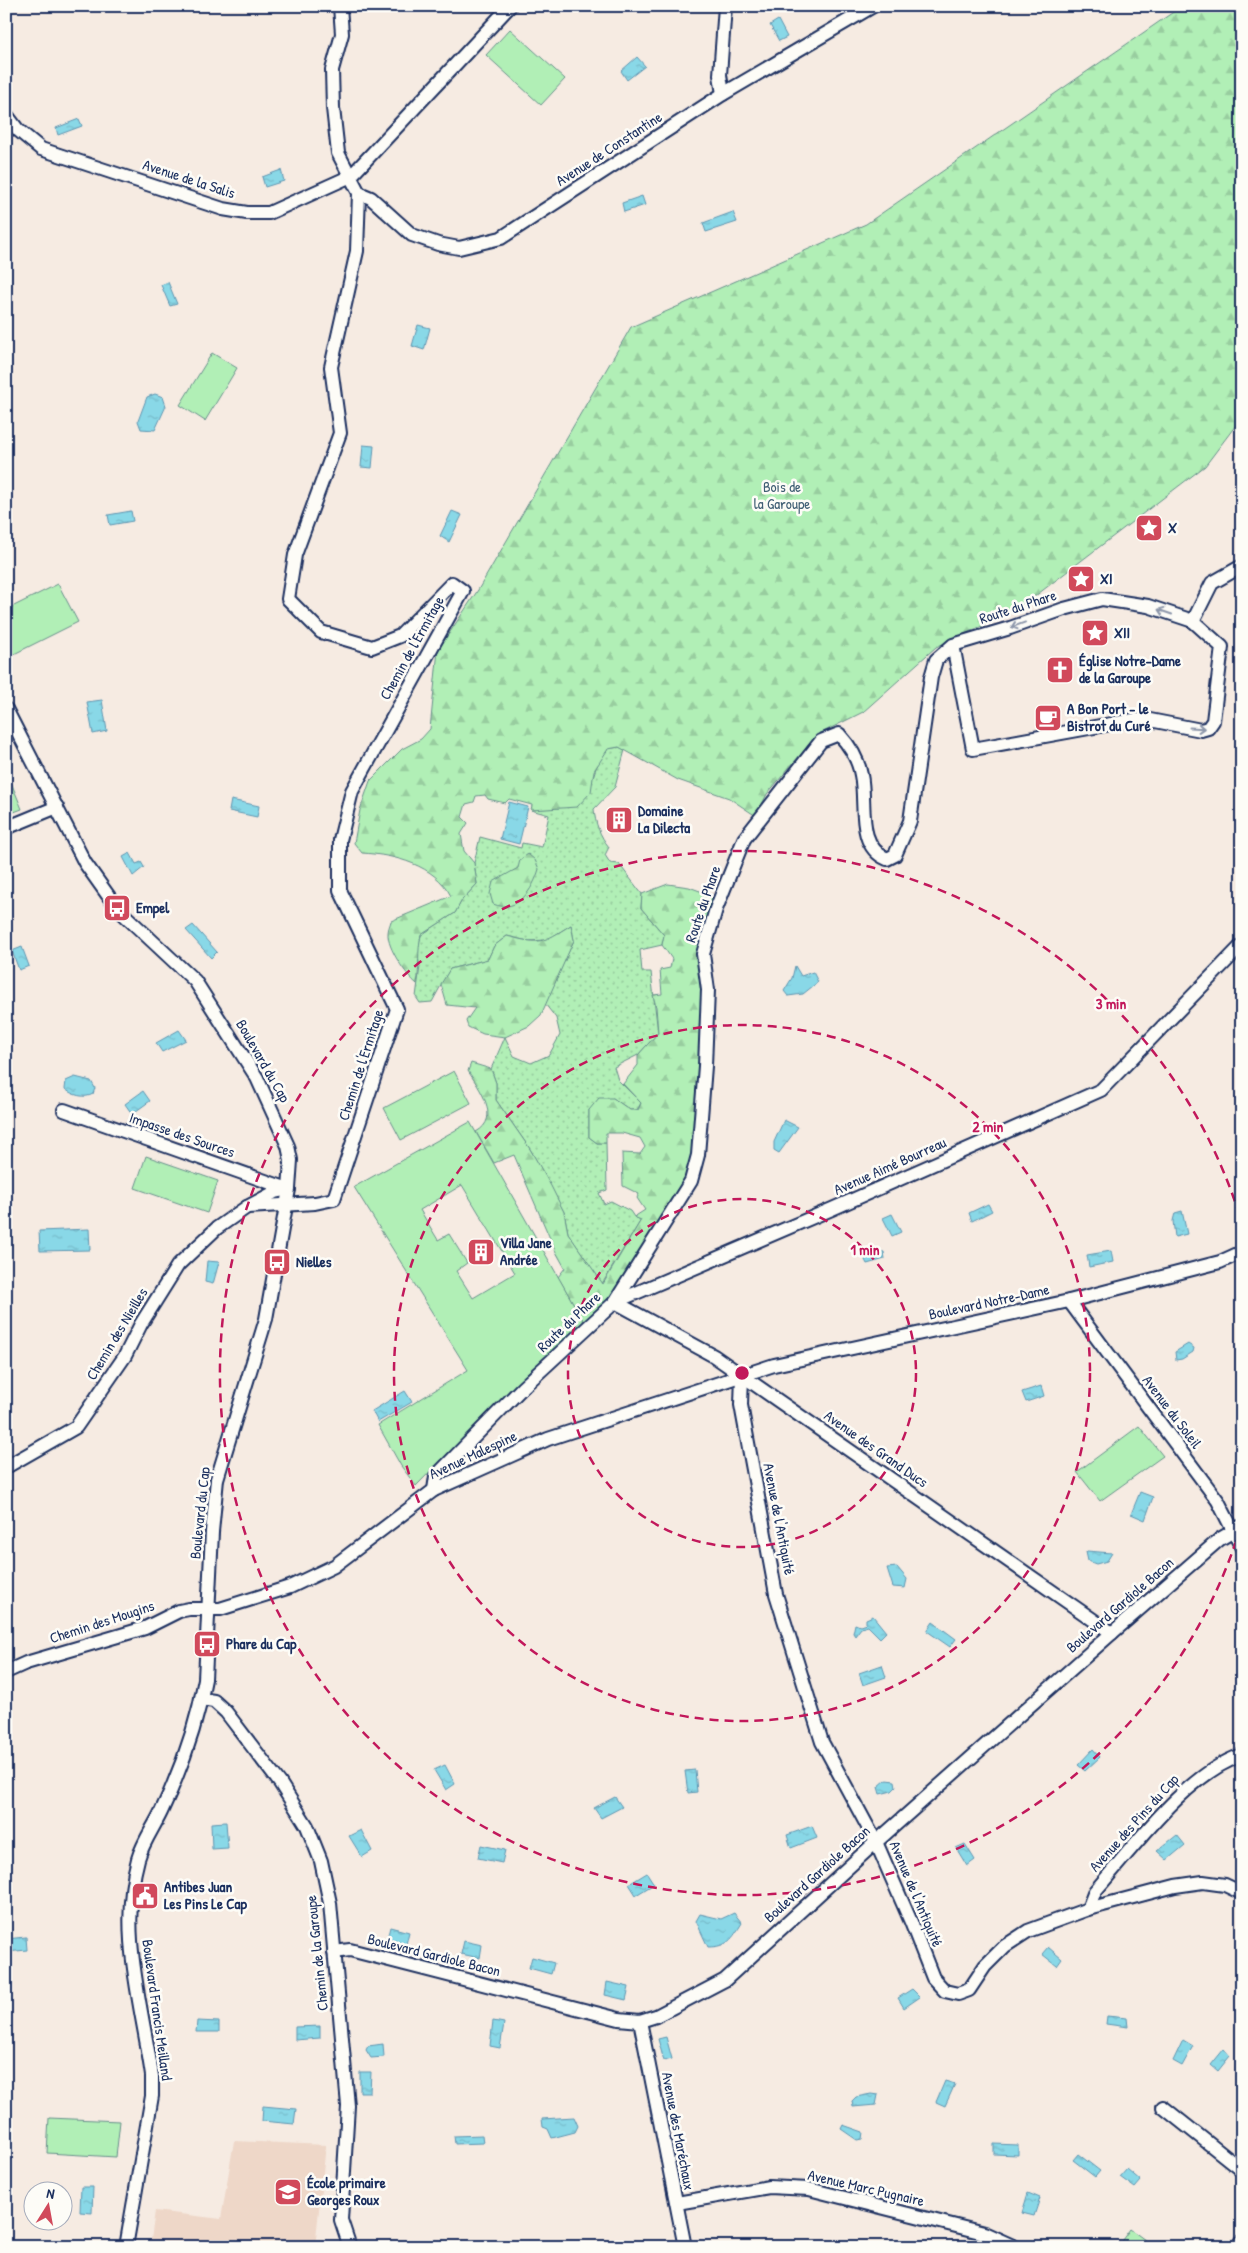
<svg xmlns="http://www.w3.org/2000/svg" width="1248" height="2253" viewBox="0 0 1248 2253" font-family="'Patrick Hand',sans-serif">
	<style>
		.built { fill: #eed7c8 }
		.grass { fill: url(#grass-dots); stroke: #668f8a }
		.forest { fill: url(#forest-firs); stroke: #668f8a }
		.garden { fill: #b1efb6; stroke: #668f8a; fill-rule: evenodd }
		.water { fill: url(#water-ripples); stroke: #5d94b0 }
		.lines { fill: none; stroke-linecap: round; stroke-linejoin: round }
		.street-casing { stroke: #1b2f5e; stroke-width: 16 }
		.secondary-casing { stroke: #1b2f5e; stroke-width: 21 }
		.street { stroke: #fdfcf7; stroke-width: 12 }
		.secondary { stroke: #fdfcf7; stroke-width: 18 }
		.oneway { stroke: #8c96aa }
		.ring { fill: none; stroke: #c2185b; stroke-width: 2.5; stroke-dasharray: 9 6 }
		.labels { text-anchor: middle; stroke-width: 5; stroke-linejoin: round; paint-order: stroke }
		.street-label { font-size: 15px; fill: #1b2f5e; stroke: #fdfcf7 }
		.park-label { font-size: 15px; fill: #405f74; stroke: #fdfcf7 }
		.poi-label { font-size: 15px; font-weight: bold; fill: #1b2f5e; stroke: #fdfcf7; text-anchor: start }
		.centre { fill: #c2185b; stroke: #fdfcf7; stroke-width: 2.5 }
		.ring-label { font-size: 15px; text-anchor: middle; font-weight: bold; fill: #c2185b; stroke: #fdfcf7; stroke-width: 5; stroke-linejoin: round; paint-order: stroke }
	</style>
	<defs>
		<pattern id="grass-dots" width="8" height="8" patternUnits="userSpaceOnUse" patternTransform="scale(1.25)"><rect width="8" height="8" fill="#b1efb6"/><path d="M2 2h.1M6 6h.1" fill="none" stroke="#98cd9f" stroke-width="1.8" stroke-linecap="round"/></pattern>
		<pattern id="forest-firs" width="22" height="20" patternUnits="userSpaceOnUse" patternTransform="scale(1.25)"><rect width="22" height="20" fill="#b1efb6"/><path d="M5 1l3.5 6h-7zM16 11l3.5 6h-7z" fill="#98cd9f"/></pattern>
		<pattern id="water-ripples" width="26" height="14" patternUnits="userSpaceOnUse" patternTransform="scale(1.25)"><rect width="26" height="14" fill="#89d8e7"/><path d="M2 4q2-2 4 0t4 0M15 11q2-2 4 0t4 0" fill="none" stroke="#76bac9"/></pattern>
	</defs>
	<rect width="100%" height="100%" fill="#f6ebe2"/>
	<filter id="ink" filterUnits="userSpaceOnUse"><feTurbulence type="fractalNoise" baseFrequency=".02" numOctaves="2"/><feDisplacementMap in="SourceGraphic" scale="10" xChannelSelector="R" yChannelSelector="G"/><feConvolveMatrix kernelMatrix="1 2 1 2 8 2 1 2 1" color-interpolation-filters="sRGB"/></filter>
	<g filter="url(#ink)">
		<path class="built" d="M234 2141 326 2145 315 2247H150L155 2211 221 2219Z"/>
		<path class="grass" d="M619 747 625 750 615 787 594 809C595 823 600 836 609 847L605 855 610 863 619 864 642 894 641 908 664 935 662 945 640 950 642 972H651L658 1033 638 1055 614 1067 618 1080 641 1103 637 1110H630L613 1098 589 1110V1137L597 1143H606L607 1190 599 1193 604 1204 611 1201 630 1211 634 1217 641 1220 602 1284 568 1233 564 1212 530 1149 496 1100V1083L491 1069 505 1037 514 1056 531 1063 549 1055 560 1035 556 1018 545 1004 574 940 571 925 547 940 528 941 507 936 494 946 488 959 450 969 432 1002 420 1003 416 997 420 966 417 954 421 935 455 913 462 900 477 884 474 863 480 837 521 848 522 843 542 847 549 815 531 810 552 808 592 780 598 762 608 749Z"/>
		<g class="forest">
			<path d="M1182 6H1242V417L1205 466 1017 610 936 647 863 712 817 735 767 794 756 816 729 798 678 780 619 747 608 749 594 771 591 792 577 807 531 810 532 805 509 799 505 803 488 799 485 795 476 796 474 802 466 804 462 817 468 823 461 834 464 851 474 863 477 884 462 900 455 913 421 935C417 952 420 967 417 984 406 975 387 948 388 933 388 929 390 925 391 921L451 896C435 865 395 855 362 853L354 843 360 810 370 781 402 749 421 739 430 729 438 650 478 590 631 327 866 224Z"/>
			<path d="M528 854 535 860 539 869C533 890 517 914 493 904L490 894 493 882 518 868 520 860Z"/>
			<path d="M668 884 689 887 711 895 716 909 703 954 708 990 691 1181 612 1299 584 1322 558 1277 565 1268 555 1250 514 1155 494 1163 476 1132C502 1118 479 1088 468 1071L471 1063 491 1069 496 1083V1100L530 1149 551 1186 564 1212 568 1233 603 1284 641 1220 634 1217 645 1210 637 1198 639 1194 623 1186 622 1153 640 1154 645 1147 640 1138 622 1133H606V1143H597L589 1137V1110L599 1098H613L630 1110H638L641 1103 623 1084 638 1065V1055L658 1033 656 1007 653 995 662 994 660 970 670 968 672 959 662 945 664 935 641 908 642 894Z"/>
			<path d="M571 925 574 940 541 1015 529 1026 505 1037 483 1034 468 1027 466 1021 475 1008 447 1005 441 984 450 969 488 959 494 946 507 936C541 945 542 943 571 925Z"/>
		</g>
		<g class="garden">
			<path d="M510 29 565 79 541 105 486 55Z"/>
			<path d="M212 353 237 368 205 421 180 405Z"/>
			<path d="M58 584 78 622 6 658V610Z"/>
			<path d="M8 775 22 809 6 815V776Z"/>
			<path d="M454 1071 471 1103 401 1140 384 1108Z"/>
			<path d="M470 1122 584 1322 528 1372 416 1486 401 1466 378 1425 468 1370 354 1187ZM462 1185 515 1273 473 1298 456 1271 467 1263 449 1234 438 1240 420 1210Z"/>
			<path d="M146 1156 218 1181 207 1213 135 1188Z"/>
			<path d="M1139 1426 1163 1456 1100 1501 1077 1472Z"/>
			<path d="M49 2118 120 2121 116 2157 47 2153Z"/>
			<path d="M1130 2229 1145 2240 1141 2247H1117Z"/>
		</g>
		<g class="water">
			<path d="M778 20 787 37 779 41 770 25Z"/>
			<path d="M637 57 645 66 627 80 621 71Z"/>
			<path d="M79 119 82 126 58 135 56 128Z"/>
			<path d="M281 170 284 181 265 187 262 177Z"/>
			<path d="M642 196 645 205 624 212 622 203Z"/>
			<path d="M733 212 737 222 706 232 703 223Z"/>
			<path d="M168 282 177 304 170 306 161 285Z"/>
			<path d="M418 325 430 328 424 350 412 346Z"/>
			<path d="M155 394 163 397 166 406 155 430 141 429 138 421 147 397Z"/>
			<path d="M363 445 374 446 372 468 361 467Z"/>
			<path d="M131 511 133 521 110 525 108 515Z"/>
			<path d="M452 511 462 515 449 542 440 536Z"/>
			<path d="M102 700 107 731 93 734 87 702Z"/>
			<path d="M231 800 259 806 257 817 229 811Z"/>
			<path d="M509 802 528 807 519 844 500 839Z"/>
			<path d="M130 853 136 864 141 862 144 867 133 876 123 857Z"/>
			<path d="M193 925 217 952 211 958 186 930Z"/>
			<path d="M22 947 29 966 19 970 12 951Z"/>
			<path d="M795 966 801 976 813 972 818 982 803 994 788 996 784 991 792 978Z"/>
			<path d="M179 1030 186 1040 162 1052 156 1043Z"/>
			<path d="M75 1077 91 1081 95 1088 93 1094C85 1099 72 1095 65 1089L66 1081Z"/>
			<path d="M143 1091 150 1101 132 1114 125 1104Z"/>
			<path d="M784 1120 798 1127 779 1153 774 1150V1142Z"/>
			<path d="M988 1204 992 1211 972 1221 969 1213Z"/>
			<path d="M1182 1211 1187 1234 1175 1237 1173 1221 1175 1213Z"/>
			<path d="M892 1214 901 1232 892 1236 883 1218Z"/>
			<path d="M89 1229 90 1250 40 1251 39 1231Z"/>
			<path d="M879 1251 884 1252 885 1259 867 1264 865 1260 869 1254Z"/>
			<path d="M1111 1251 1113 1262 1089 1267 1087 1255Z"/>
			<path d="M207 1261 219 1262 213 1284 205 1282Z"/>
			<path d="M1188 1344 1194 1348 1193 1352 1182 1359 1176 1360 1175 1352Z"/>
			<path d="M1041 1386 1044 1396 1026 1402 1022 1392Z"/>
			<path d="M405 1391 412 1402 378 1422 372 1411Z"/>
			<path d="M1140 1492 1153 1497 1145 1520 1131 1514Z"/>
			<path d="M1086 1552 1087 1551 1112 1553 1107 1561 1096 1564 1088 1561Z"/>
			<path d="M897 1567 907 1579 905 1588 893 1587 887 1568Z"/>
			<path d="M873 1616 886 1632 880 1638 868 1626 861 1628 855 1636 853 1633 855 1624 860 1626 866 1624V1619Z"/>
			<path d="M933 1622 956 1639 950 1647 927 1631Z"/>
			<path d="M882 1665 886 1677 863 1685 859 1673Z"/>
			<path d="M1093 1749 1100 1757 1085 1771 1078 1765Z"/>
			<path d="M445 1765 455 1784 446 1790 434 1770Z"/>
			<path d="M695 1770 697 1792 688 1793 685 1771Z"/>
			<path d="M886 1780 895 1781 896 1787 892 1791 880 1794 878 1787Z"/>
			<path d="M615 1797 622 1807 601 1818 594 1808Z"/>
			<path d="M226 1822 228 1848 212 1849 211 1823Z"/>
			<path d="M812 1826 817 1838 791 1848 787 1835Z"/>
			<path d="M361 1830 372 1851 362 1857 349 1836Z"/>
			<path d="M1177 1835 1185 1845 1167 1860 1157 1851Z"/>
			<path d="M965 1844 975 1860 967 1866 956 1848Z"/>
			<path d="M481 1845 505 1850 502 1863 478 1858Z"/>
			<path d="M647 1873 654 1884 636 1895 629 1884Z"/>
			<path d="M734 1913 742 1923C732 1939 728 1947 708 1947L696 1921 700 1914 721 1919Z"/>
			<path d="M390 1927 409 1932 406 1944 387 1939Z"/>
			<path d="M26 1937 27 1950 6 1952V1939Z"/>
			<path d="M464 1941 482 1945 480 1958 461 1954Z"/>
			<path d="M1048 1947 1062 1959 1057 1966 1042 1954Z"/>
			<path d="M532 1957 554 1963 551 1974 529 1968Z"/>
			<path d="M607 1982 629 1987 626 2000 605 1995Z"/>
			<path d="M912 1989 920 1997 904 2008 898 1998Z"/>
			<path d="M1107 2016 1127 2018 1128 2027 1106 2024Z"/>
			<path d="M197 2021 219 2022V2032H196Z"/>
			<path d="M493 2021 504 2023 500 2048 490 2046Z"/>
			<path d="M320 2026V2038L295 2040V2027Z"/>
			<path d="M666 2037 672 2059 664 2061 658 2039Z"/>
			<path d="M1183 2040 1193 2046 1182 2066 1173 2061Z"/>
			<path d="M383 2044 384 2057 371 2058 366 2050 368 2046Z"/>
			<path d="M1224 2049 1230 2056 1218 2071 1211 2065Z"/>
			<path d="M360 2072H371L370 2092H360Z"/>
			<path d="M945 2081 955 2084 945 2106 936 2102Z"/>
			<path d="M871 2094 878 2095 876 2105 853 2107 852 2101 856 2097Z"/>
			<path d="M263 2106 296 2109 294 2124 262 2121Z"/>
			<path d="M574 2117 578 2126 575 2132 552 2138 548 2129 543 2127 542 2119Z"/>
			<path d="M843 2125 863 2132 862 2139 857 2140 841 2129Z"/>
			<path d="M482 2135 483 2143 455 2144 454 2136Z"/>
			<path d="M994 2144 1018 2145V2155L994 2154Z"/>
			<path d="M1078 2154 1100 2171 1095 2177 1073 2160Z"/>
			<path d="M1127 2169 1141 2181 1135 2188 1120 2177Z"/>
			<path d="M81 2187H93L92 2213 80 2212Z"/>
			<path d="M1028 2193 1040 2198 1034 2216 1022 2213Z"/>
		</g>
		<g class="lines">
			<g class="street-casing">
				<g id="street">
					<path d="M723 94 720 75 725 6"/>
					<path d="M6 114 18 130 41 149 223 209 247 213H269L351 176 510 6"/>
					<path d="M359 193 371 198 412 235 438 244 459 248 501 238 723 94 873 6"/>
					<path d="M1193 621 1212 583 1242 566"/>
					<path d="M6 709 85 863 117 908 195 981 257 1078 288 1146 291 1160 289 1189 266 1319 217 1479 212 1532 205 1679C197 1724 181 1770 161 1812 154 1827 143 1842 138 1859 118 1932 142 2004 152 2076V2096L126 2247"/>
					<path d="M6 828 57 807"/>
					<path d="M64 1110 288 1189"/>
					<path d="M247 1207 315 1203 334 1199 397 1009 340 890V840L352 791 463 591 452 583 400 636 372 647 321 632 288 599 295 555 340 433 331 367 357 251 359 193 338 153 333 108 332 70 342 34 340 6"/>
					<path d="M1069 1301 1218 1501 1242 1548"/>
					<path d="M615 1302 832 1209 1101 1090 1242 945"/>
					<path d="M615 1302 714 1356 1112 1633"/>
					<path d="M742 1375 741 1405 776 1594 822 1742 876 1842 911 1922 933 1978 945 1991 958 1994 969 1990 985 1966 1005 1946 1028 1931 1088 1909 1175 1886 1203 1882 1225 1885 1242 1893"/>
					<path d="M6 1467 76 1427 125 1356 141 1324 178 1265 217 1228 247 1207 275 1192 289 1189"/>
					<path d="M434 1490 436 1476 522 1388 615 1302 691 1181 698 1155 705 1066 708 990 703 954 716 909 744 839 821 741 839 734C850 746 858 758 861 775 867 803 855 845 887 859L895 855 910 821 931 677 936 660 953 645 1010 628 1064 609 1102 599 1148 606 1193 621 1222 647 1213 721 1208 728 1201 730 1150 720H1133L973 749 953 645"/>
					<path d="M6 1672 26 1663 145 1628 179 1611 189 1609H220L290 1587 334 1566 434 1490 548 1439 774 1365 1069 1301 1220 1262 1242 1252"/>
					<path d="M201 1699 214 1701 226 1712 280 1783 307 1826 321 1861 330 1903 348 2106 341 2220 350 2247"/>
					<path d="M1088 1909 1095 1891C1134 1847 1186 1774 1242 1755"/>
					<path d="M334 1952 350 1950 619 2019 640 2021 656 2016 725 1980 876 1842 1112 1633 1220 1539 1242 1526"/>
					<path d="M640 2021 685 2247"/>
					<path d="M1163 2107 1242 2170"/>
					<path d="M677 2203 769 2187 809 2189 984 2233 1015 2247"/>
				</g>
			</g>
			<g class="secondary-casing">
				<path id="secondary" d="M1241 2247 1242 2244"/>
			</g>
			<use href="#street" class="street"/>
			<use href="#secondary" class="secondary"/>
		</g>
		<defs><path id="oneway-shaft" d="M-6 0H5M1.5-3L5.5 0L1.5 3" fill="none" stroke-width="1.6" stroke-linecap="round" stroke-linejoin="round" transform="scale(1.25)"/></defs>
		<g class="oneway">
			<use href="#oneway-shaft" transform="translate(1165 612) rotate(-161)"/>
			<use href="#oneway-shaft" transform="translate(1018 625) rotate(160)"/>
			<use href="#oneway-shaft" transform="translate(1197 728) rotate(3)"/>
		</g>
	</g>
	<g class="ring">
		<circle cx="742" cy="1373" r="174"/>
		<circle cx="742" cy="1373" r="348"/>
		<path d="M1241 1526A522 522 0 1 1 1241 1220"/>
	</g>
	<defs>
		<g id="sight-square" transform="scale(1.4375)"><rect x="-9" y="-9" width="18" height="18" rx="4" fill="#d1495b" stroke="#fdfcf7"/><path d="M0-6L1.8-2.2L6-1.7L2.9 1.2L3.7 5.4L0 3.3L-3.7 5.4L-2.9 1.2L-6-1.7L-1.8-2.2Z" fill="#fff"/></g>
		<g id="church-square" transform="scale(1.4375)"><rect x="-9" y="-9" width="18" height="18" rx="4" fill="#d1495b" stroke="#fdfcf7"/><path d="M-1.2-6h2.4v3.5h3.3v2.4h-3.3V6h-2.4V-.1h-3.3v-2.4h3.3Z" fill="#fff"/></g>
		<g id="cafe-square" transform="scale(1.4375)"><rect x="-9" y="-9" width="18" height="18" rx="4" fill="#d1495b" stroke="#fdfcf7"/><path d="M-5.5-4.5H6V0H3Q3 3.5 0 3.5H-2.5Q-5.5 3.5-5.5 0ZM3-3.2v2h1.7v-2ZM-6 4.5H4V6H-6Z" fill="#fff"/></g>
		<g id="building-square" transform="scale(1.4375)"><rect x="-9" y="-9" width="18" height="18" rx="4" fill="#d1495b" stroke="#fdfcf7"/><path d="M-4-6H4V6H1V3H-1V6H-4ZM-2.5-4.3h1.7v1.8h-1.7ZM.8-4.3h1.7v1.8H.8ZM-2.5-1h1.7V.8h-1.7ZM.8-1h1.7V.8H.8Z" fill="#fff"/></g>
		<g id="bus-square" transform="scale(1.4375)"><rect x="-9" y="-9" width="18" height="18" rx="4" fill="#d1495b" stroke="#fdfcf7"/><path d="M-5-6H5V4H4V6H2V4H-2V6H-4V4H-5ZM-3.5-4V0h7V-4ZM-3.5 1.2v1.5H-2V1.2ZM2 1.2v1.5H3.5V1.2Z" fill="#fff"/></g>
		<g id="civic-square" transform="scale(1.4375)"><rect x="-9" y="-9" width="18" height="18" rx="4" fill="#d1495b" stroke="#fdfcf7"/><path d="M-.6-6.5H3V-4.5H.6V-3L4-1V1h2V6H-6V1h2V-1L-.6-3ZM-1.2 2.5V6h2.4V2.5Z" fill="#fff"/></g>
		<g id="school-square" transform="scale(1.4375)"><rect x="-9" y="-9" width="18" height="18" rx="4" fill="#d1495b" stroke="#fdfcf7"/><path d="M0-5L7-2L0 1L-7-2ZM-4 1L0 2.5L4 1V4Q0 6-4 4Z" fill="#fff"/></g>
	</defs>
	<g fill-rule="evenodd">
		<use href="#sight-square" x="1149" y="528"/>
		<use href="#sight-square" x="1081" y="579"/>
		<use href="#sight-square" x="1095" y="633"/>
		<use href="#church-square" x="1060" y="670"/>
		<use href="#cafe-square" x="1048" y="718"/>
		<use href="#building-square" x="619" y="820"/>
		<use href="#bus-square" x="117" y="908"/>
		<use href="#building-square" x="481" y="1252"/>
		<use href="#bus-square" x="277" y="1262"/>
		<use href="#bus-square" x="207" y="1644"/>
		<use href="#civic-square" x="145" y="1896"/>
		<use href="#school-square" x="288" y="2192"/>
	</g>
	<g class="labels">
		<g class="street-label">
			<text transform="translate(609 149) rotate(-33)" y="5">Avenue de Constantine</text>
			<text transform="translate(189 179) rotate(18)" y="5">Avenue de la Salis</text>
			<text transform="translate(1018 607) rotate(-18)" y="5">Route du Phare</text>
			<text transform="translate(412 648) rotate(-61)" y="5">Chemin de l'Ermitage</text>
			<text transform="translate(703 904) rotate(-71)" y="5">Route du Phare</text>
			<text transform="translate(263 1061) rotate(60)" y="5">Boulevard du Cap</text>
			<text transform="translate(361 1065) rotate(-72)" y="5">Chemin de l'Ermitage</text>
			<text transform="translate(182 1135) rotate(19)" y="5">Impasse des Sources</text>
			<text transform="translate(890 1166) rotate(-24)" y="5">Avenue Aimé Bourreau</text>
			<text transform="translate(989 1302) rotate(-12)" y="5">Boulevard Notre-Dame</text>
			<text transform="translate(569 1322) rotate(-43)" y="5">Route du Phare</text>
			<text transform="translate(117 1334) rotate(-59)" y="5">Chemin des Nieilles</text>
			<text transform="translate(1172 1412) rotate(53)" y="5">Avenue du Soleil</text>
			<text transform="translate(876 1449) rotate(35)" y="5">Avenue des Grand Ducs</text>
			<text transform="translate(473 1455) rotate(-25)" y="5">Avenue Malespine</text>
			<text transform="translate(200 1513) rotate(-84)" y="5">Boulevard du Cap</text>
			<text transform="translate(779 1519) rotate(79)" y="5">Avenue de l'Antiquité</text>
			<text transform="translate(1120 1605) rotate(-41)" y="5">Boulevard Gardiole Bacon</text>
			<text transform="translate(102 1622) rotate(-18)" y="5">Chemin des Mougins</text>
			<text transform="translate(1134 1823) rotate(-48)" y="5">Avenue des Pins du Cap</text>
			<text transform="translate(817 1874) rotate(-42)" y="5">Boulevard Gardiole Bacon</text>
			<text transform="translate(916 1894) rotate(67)" y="5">Avenue de l'Antiquité</text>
			<text transform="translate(317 1953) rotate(-96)" y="5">Chemin de la Garoupe</text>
			<text transform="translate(434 1955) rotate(14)" y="5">Boulevard Gardiole Bacon</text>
			<text transform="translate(157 2010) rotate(82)" y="5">Boulevard Francis Meilland</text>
			<text transform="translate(678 2131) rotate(79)" y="5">Avenue des Maréchaux</text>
			<text transform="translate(866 2188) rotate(13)" y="5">Avenue Marc Pugnaire</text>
		</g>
		<g class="park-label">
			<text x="782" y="492">Bois de<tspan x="782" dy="17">la Garoupe</tspan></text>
		</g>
		<g class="poi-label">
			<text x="1168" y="533">X</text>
			<text x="1100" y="584">XI</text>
			<text x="1114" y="638">XII</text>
			<text x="1079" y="666">Église Notre-Dame<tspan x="1079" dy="17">de la Garoupe</tspan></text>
			<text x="1067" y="714">A Bon Port - le<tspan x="1067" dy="17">Bistrot du Curé</tspan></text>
			<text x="638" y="816">Domaine<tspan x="638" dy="17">La Dilecta</tspan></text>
			<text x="136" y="913">Empel</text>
			<text x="500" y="1248">Villa Jane<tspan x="500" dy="17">Andrée</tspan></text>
			<text x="296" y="1267">Nielles</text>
			<text x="226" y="1649">Phare du Cap</text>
			<text x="164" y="1892">Antibes Juan<tspan x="164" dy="17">Les Pins Le Cap</tspan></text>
			<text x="307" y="2188">École primaire<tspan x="307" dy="17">Georges Roux</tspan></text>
		</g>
	</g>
	<circle cx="742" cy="1373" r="8" class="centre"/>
	<g class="ring-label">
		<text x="1111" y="1009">3 min</text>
		<text x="988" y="1132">2 min</text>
		<text x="865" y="1255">1 min</text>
	</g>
	<rect width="1248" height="2253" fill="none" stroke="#fdfcf7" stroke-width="25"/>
	<rect x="12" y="12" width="1223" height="2228" fill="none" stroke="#1b2f5e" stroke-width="2" filter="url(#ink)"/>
	<g transform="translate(48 2206) rotate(11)"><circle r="24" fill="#fdfcf7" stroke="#a3aaba"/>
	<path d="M0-4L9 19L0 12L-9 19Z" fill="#d1495b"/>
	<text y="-8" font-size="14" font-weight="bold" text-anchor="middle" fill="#1b2f5e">N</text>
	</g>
</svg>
